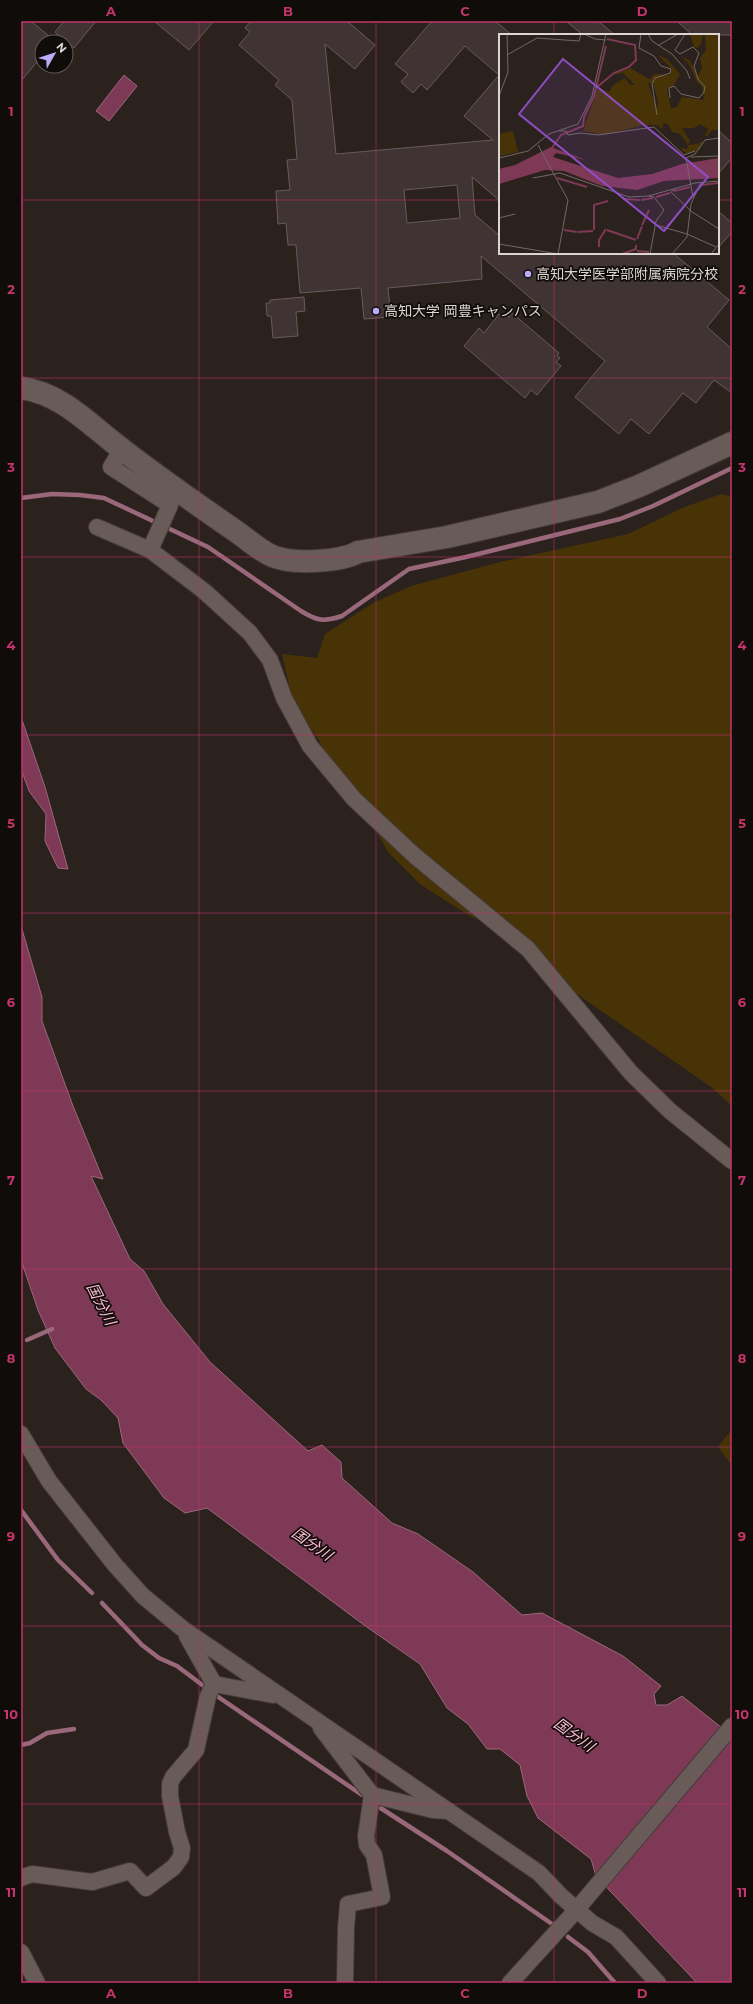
<svg xmlns="http://www.w3.org/2000/svg" width="753" height="2004" viewBox="0 0 753 2004" font-family="Montserrat,'Noto Sans JP',sans-serif">
	<style>
		.green { fill: #483307 }
		.water { fill: #7e3956; stroke: #9a687b }
		.lines { fill: none; stroke-linecap: round; stroke-linejoin: round }
		.stream { stroke: #9a687b; stroke-width: 4.5 }
		.building { fill: #403334; stroke: #685b5b; fill-rule: evenodd }
		.street-casing { stroke: #443b38; stroke-width: 18 }
		.secondary-casing { stroke: #443b38; stroke-width: 24 }
		.street { stroke: #695c58; stroke-width: 16 }
		.secondary { stroke: #695c58; stroke-width: 22 }
		.grid { fill: none; stroke: #c6346d; stroke-width: 1; stroke-opacity: 0.55 }
		.poi-dot { fill: #b8abf7; stroke: #100c0a; stroke-width: 1.5 }
		.labels { text-anchor: middle; stroke-width: 3.5; stroke-linejoin: round; paint-order: stroke }
		.poi-label { font-size: 14px; fill: #dcd5d2; stroke: #100c0a; text-anchor: start }
		.water-label { font-size: 15px; font-style: italic; fill: #fdbdd4; stroke: #100c0a }
		.inset-river { fill: none; stroke: #7e3956; stroke-width: 2 }
		.inset-road { fill: none; stroke: #726965; stroke-width: 1 }
		.view { fill: #8e4ec3; fill-opacity: 0.15; stroke: #8e4ec3; stroke-width: 2 }
		.inset-edge { fill: none; stroke: #dcd5d2; stroke-width: 2 }
		.neatline { fill: none; stroke: #c6346d; stroke-width: 1.5 }
		.grid-label { font-size: 13px; text-anchor: middle; font-weight: bold; fill: #c6346d }
	</style>
	<rect width="100%" height="100%" fill="#2b211d"/>
	<g class="green">
		<path d="M721 494 732 497V1106L711 1087 564 985 499 929 470 916 421 885 388 852 365 811 336 774 319 740 294 707 282 654 317 658 325 634 373 603 411 586 504 561 628 534 682 508Z"/>
		<path d="M732 1429V1466L718 1447Z"/>
	</g>
	<g class="water">
		<path d="M124 75 137 86 109 121 96 111Z"/>
		<path d="M21 717 45 787 68 869 58 868 45 841 46 814 29 791 21 769Z"/>
		<path d="M21 926 42 997V1021L73 1106 103 1179 91 1176 130 1259 144 1271 163 1304 210 1362 308 1451 322 1445 341 1462 342 1478 392 1523 418 1534 473 1572 522 1615 542 1613 623 1656 661 1686 654 1694 656 1705H667L682 1696 732 1736V1983H697L596 1876 591 1859 538 1818 527 1796 520 1765 500 1749H487L468 1724 447 1708 420 1664 364 1625 207 1508 185 1513 164 1498 123 1443 118 1418 101 1400 86 1389 55 1348 38 1310 21 1260Z"/>
	</g>
	<g class="lines">
		<g class="stream">
			<path d="M21 498 52 494 80 495 104 498 208 547 301 611C317 621 324 622 342 616L409 569 466 557 620 519 653 506 732 468"/>
			<path d="M27 1340 52 1329"/>
			<path d="M21 1510 58 1560 92 1593"/>
			<path d="M102 1603 142 1645 159 1658 177 1666 205 1687"/>
			<path d="M214 1694 362 1795"/>
			<path d="M21 1745 30 1743 47 1733 74 1729"/>
			<path d="M376 1805 447 1851 552 1924"/>
			<path d="M568 1937 588 1952 615 1983"/>
		</g>
	</g>
	<g class="building">
		<path d="M21 21H31L56 42H42V56L21 81Z"/>
		<path d="M64 21H96L74 48 55 32Z"/>
		<path d="M154 21H214L189 50Z"/>
		<path d="M251 21H347L375 45 355 69 325 44 336 154 493 140 464 116 499 75 465 46 427 90 421 84 413 93 401 82 408 74 395 64 432 21H495L512 35H500V201L472 177 475 215 500 236V253H673L729 300 707 327 732 349V393L714 380 696 403 683 393 649 434 631 419 619 434 575 397 605 361 481 256 482 279 388 288 391 317 364 319 361 288 300 293 296 245H288L286 223 278 224 276 191 290 190 287 160 297 159 292 100 275 85 279 80 239 45 250 32 245 28ZM457 185 460 218 407 223 404 190Z"/>
		<path d="M566 21H598L615 35H583Z"/>
		<path d="M677 21H732V35H692Z"/>
		<path d="M718 130 732 143V158L718 174Z"/>
		<path d="M718 211 732 223V232L718 248Z"/>
		<path d="M304 297 305 311 296 312 298 336 273 338 271 316H267L266 303H270V300Z"/>
		<path d="M504 313 509 317 512 313 559 353 557 355 560 358 556 362 561 366 537 395 531 390 525 398 464 346 479 328 484 333 499 314 502 316Z"/>
	</g>
	<g class="lines">
		<g class="street-casing">
			<g id="street">
				<path d="M122 449 111 467 170 505 150 550 204 591 250 633 270 660 284 698 310 746 354 799 415 856 528 949 631 1073 670 1111 732 1161"/>
				<path d="M97 527 150 550"/>
				<path d="M21 1434 49 1481 115 1565 143 1596 183 1629 539 1873 561 1896 592 1923 616 1937 658 1983"/>
				<path d="M214 1684 273 1695"/>
				<path d="M321 1728 372 1795"/>
				<path d="M21 1878 32 1874 92 1882 130 1871 146 1888 174 1867 181 1857 182 1848 177 1832 170 1796V1784L173 1777 196 1750 208 1696 214 1684 187 1636"/>
				<path d="M21 1952 37 1983"/>
				<path d="M345 1983 346 1928 348 1904 382 1897 374 1855 367 1845 366 1836 372 1795 433 1810 448 1811"/>
				<path d="M510 1983 571 1916 732 1726"/>
			</g>
		</g>
		<g class="secondary-casing">
			<path id="secondary" d="M21 388C59 393 85 420 114 443 153 474 195 503 237 532 247 539 264 554 275 557 294 564 341 562 358 552L447 537 598 502 639 486 732 443"/>
		</g>
		<use href="#street" class="street"/>
		<use href="#secondary" class="secondary"/>
	</g>
	<path class="grid" d="M199 21V1983M376 21V1983M554 21V35M21 200H500M718 200H732M554 253V1983M21 378H732M21 557H732M21 735H732M21 913H732M21 1091H732M21 1269H732M21 1447H732M21 1626H732M21 1804H732"/>
	<g class="poi-dot">
		<circle cx="528" cy="274" r="4"/>
		<circle cx="376" cy="311" r="4"/>
	</g>
	<g class="labels">
		<g class="poi-label">
			<text x="536" y="279">高知大学医学部附属病院分校</text>
			<text x="384" y="316">高知大学 岡豊キャンパス</text>
		</g>
		<g class="water-label">
			<text transform="translate(101 1304) rotate(63)" y="5">国分川</text>
			<text transform="translate(312 1544) rotate(35)" y="5">国分川</text>
			<text transform="translate(574 1735) rotate(36)" y="5">国分川</text>
		</g>
	</g>
	<g transform="translate(499 34)">
		<rect width="220" height="220" fill="#2b211d"/>
		<path d="M191 0H204L202 10 199 14 195 13ZM206 0H220V96H213L208 102H206L209 95 201 90 195 94H183L191 107 189 111 199 110 202 107 203 109 201 115 189 120 183 117 182 114 188 115 189 111 181 100 173 98 169 90 165 89 163 95 157 91H145L105 101 84 97 98 56 101 54 110 58 114 51 126 44 131 51H136L124 39 113 41 99 54 112 41 131 34 150 45 156 40 170 41 173 35 159 21 168 25 181 40 175 51 168 55 172 74 178 73 183 63 205 66 203 52 198 48 190 30 182 22 191 27 199 42 203 34 201 24 207 16ZM149 49H154L159 68 158 75ZM14 97 19 118 0 122V100Z" fill="#483307" fill-rule="evenodd"/>
		<path d="M52 113 87 126 57 119 54 123 119 144 153 140 183 130 220 124V144L165 147 138 156 103 152 65 137 46 136 0 150V135L16 131Z" fill="#7e3956"/>
		<path class="inset-river" d="M98 53 115 39 130 33 137 26 136 11 108 5M53 114 62 101 84 92 85 83 95 62 107 12M58 144 88 153M202 151 219 149M175 157 191 153M157 163 171 159M124 165 141 166M142 166 154 164M143 191 150 176M65 196 78 198M95 196V171L109 167M108 196 137 206M79 198 94 197M138 205 143 192M100 213V206L107 195M138 217 150 218M123 220 137 215V211"/>
		<path class="inset-road" d="M85 0 96 5 107 6M142 0 140 14 155 22 162 32 172 35 171 39 156 44 153 50 158 81M149 0 153 7 173 20 188 37 191 45M160 11 179 0M8 21 38 4 80 7 82 0M0 62 9 38 8 0M171 64 170 54 175 52 182 60 200 64 205 58 206 53 199 45 195 32 200 19 194 13 181 20 176 16 186 0M60 97H67L69 101 81 99 99 101 155 93 185 121 196 117M39 111 69 166 59 220M192 123 220 122M0 124 29 117 50 100 79 90 93 62 107 0M187 124 196 120 206 106 220 104M187 124 194 163M34 144 61 139 130 163 149 162 196 149 220 147M176 155 172 158 191 176M150 162 155 163 165 176 157 187 151 220M190 176 220 195M0 184 16 180M157 191 188 200 217 213M0 210 59 220M173 220 188 203 192 170 201 150 205 149M212 220 220 210"/>
		<path class="view" d="M64 25 209 143 165 197 20 80Z"/>
		<rect width="220" height="220" class="inset-edge"/>
	</g>
	<rect width="753" height="2004" fill="none" stroke="#100c0a" stroke-width="44"/>
	<g transform="translate(54 54) rotate(51)"><circle r="19" fill="#100c0a" stroke="#625c5a"/>
	<path d="M0-3L7 15L0 10L-7 15Z" fill="#b8abf7"/>
	<text y="-6" font-size="11" font-weight="bold" text-anchor="middle" fill="#dcd5d2">N</text>
	</g>
	<rect x="22" y="22" width="709" height="1960" class="neatline"/>
	<g class="grid-label">
		<text x="111" y="16">A</text>
		<text x="288" y="16">B</text>
		<text x="465" y="16">C</text>
		<text x="642" y="16">D</text>
		<text x="11" y="116">1</text>
		<text x="742" y="116">1</text>
		<text x="11" y="294">2</text>
		<text x="742" y="294">2</text>
		<text x="11" y="472">3</text>
		<text x="742" y="472">3</text>
		<text x="11" y="650">4</text>
		<text x="742" y="650">4</text>
		<text x="11" y="828">5</text>
		<text x="742" y="828">5</text>
		<text x="11" y="1007">6</text>
		<text x="742" y="1007">6</text>
		<text x="11" y="1185">7</text>
		<text x="742" y="1185">7</text>
		<text x="11" y="1363">8</text>
		<text x="742" y="1363">8</text>
		<text x="11" y="1541">9</text>
		<text x="742" y="1541">9</text>
		<text x="11" y="1719">10</text>
		<text x="742" y="1719">10</text>
		<text x="11" y="1897">11</text>
		<text x="742" y="1897">11</text>
		<text x="111" y="1998">A</text>
		<text x="288" y="1998">B</text>
		<text x="465" y="1998">C</text>
		<text x="642" y="1998">D</text>
	</g>
</svg>
